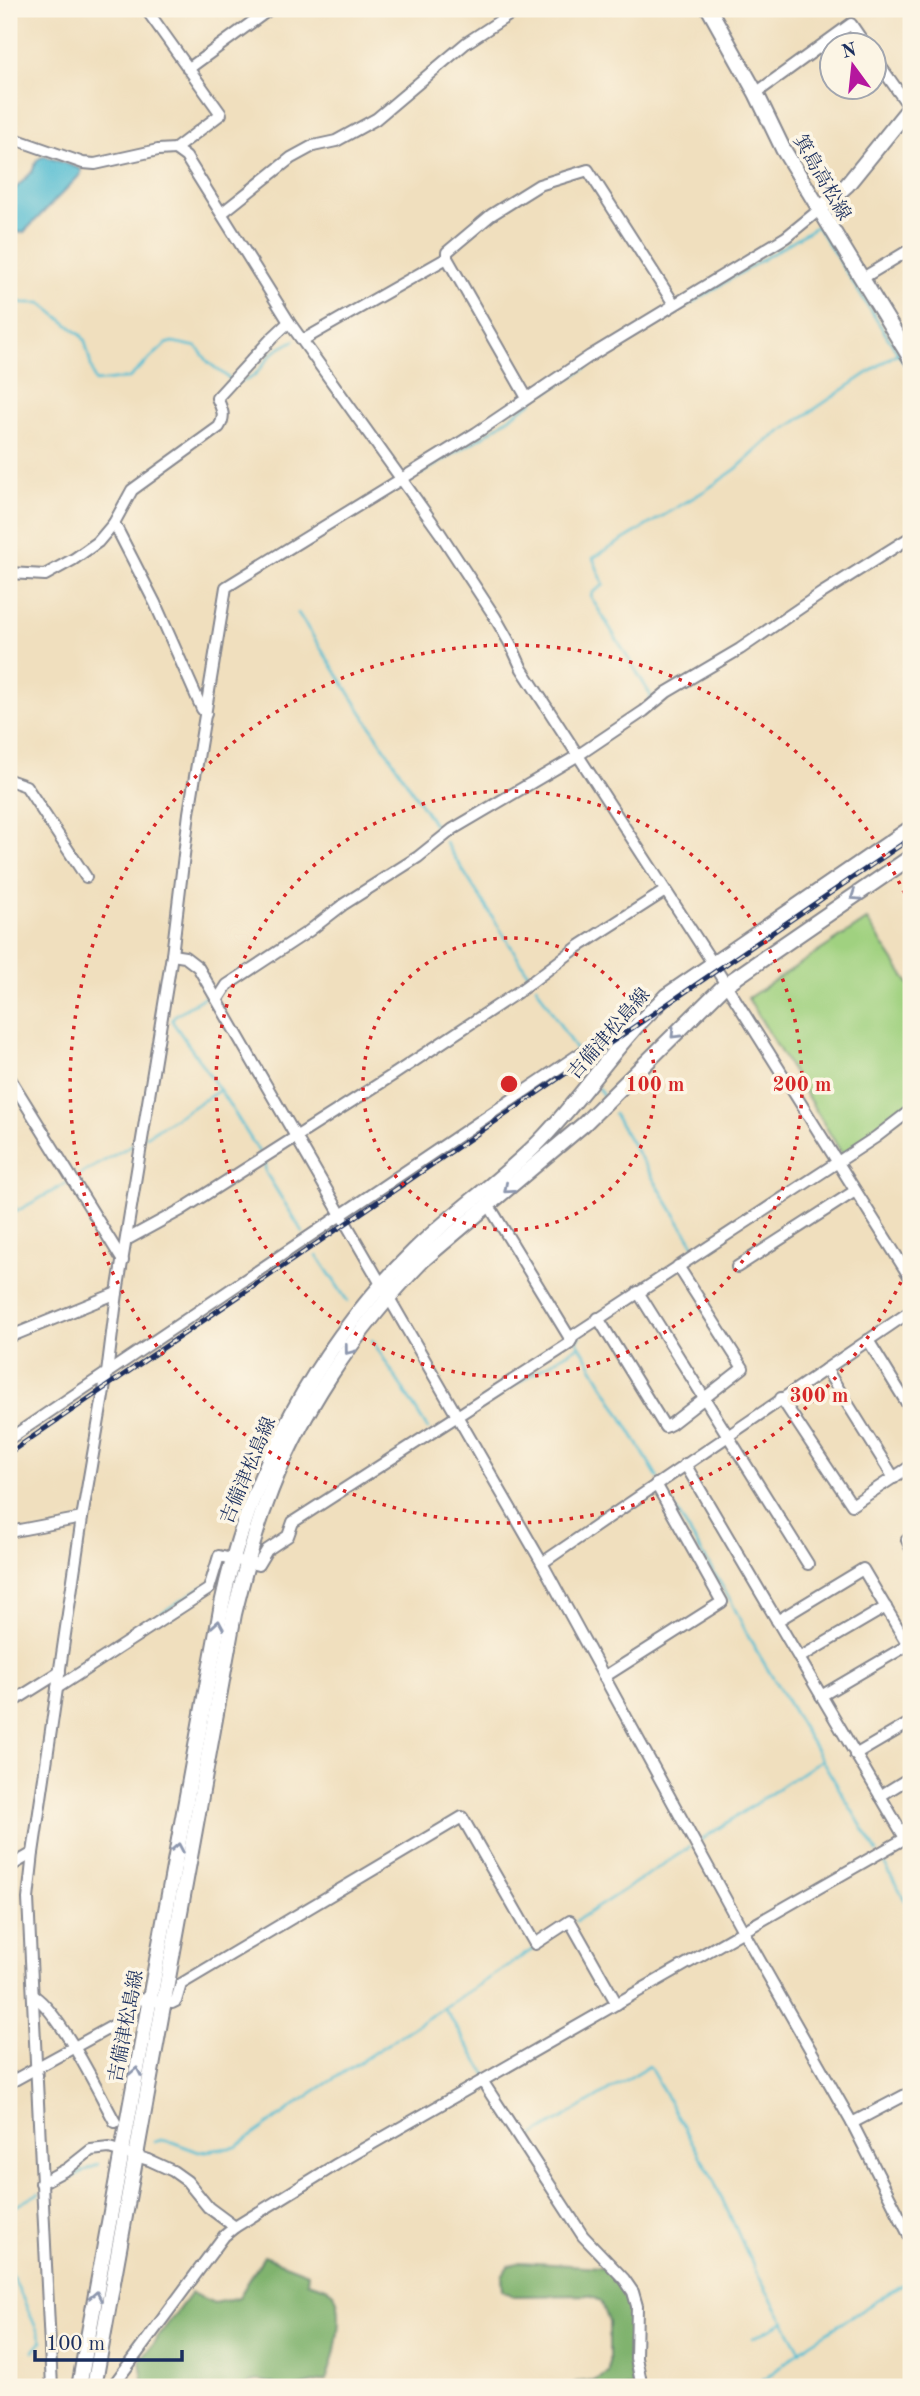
<svg xmlns="http://www.w3.org/2000/svg" width="920" height="2396" viewBox="0 0 920 2396" font-family="'Old Standard TT','Noto Serif JP',serif">
	<style>
		.green { fill: #a0d180; stroke: #5e806f; stroke-width: 2 }
		.forest { fill: #80b36e; stroke: #4e7166; stroke-width: 2 }
		.water { fill: #56bed3; stroke: #387698; stroke-width: 2 }
		.lines { fill: none; stroke-linecap: round; stroke-linejoin: round }
		.stream { stroke: #56bed3; stroke-width: 2.5 }
		.minor-casing { stroke: #86878e; stroke-width: 14 }
		.major-casing { stroke: #86878e; stroke-width: 18 }
		.minor { stroke: #fff; stroke-width: 10 }
		.major { stroke: #fff; stroke-width: 14 }
		.rail-casing { stroke: #1b2f5e; stroke-width: 5 }
		.rail { stroke: #fcf5e5; stroke-width: 2.5; stroke-dasharray: 8; stroke-linecap: butt }
		.oneway { stroke: #8d97ae }
		.ring { fill: none; stroke: #d62828; stroke-width: 3.5; stroke-dasharray: 3.5 7 }
		.labels { text-anchor: middle; stroke-width: 7; stroke-linejoin: round; paint-order: stroke }
		.street-label { font-size: 19px; fill: #1b2f5e; stroke: #fcf5e5 }
		.centre { fill: #d62828; stroke: #fcf5e5; stroke-width: 3.5 }
		.ring-label { font-size: 21px; text-anchor: middle; font-weight: bold; fill: #d62828; stroke: #fcf5e5; stroke-width: 7; stroke-linejoin: round; paint-order: stroke }
	</style>
	<rect width="100%" height="100%" fill="#fcf5e5"/>
	<filter id="ink" filterUnits="userSpaceOnUse"><feTurbulence type="fractalNoise" baseFrequency=".0143" numOctaves="2"/><feDisplacementMap in="SourceGraphic" scale="14" xChannelSelector="R" yChannelSelector="G"/><feConvolveMatrix kernelMatrix="1 2 1 2 8 2 1 2 1" color-interpolation-filters="sRGB"/></filter>
	<filter id="wash" filterUnits="userSpaceOnUse"><feTurbulence type="fractalNoise" baseFrequency=".00686" numOctaves="4" result="noise"/><feDisplacementMap in="SourceGraphic" scale="28" xChannelSelector="R" yChannelSelector="G"/><feGaussianBlur stdDeviation="1.57" result="paint"/><feColorMatrix in="noise" values="0 0 0 0 0 0 0 0 0 0 0 0 0 0 0 0 0 1.4 0 .05"/><feComposite in="paint" operator="in"/></filter>
	<g filter="url(#wash)">
		<rect width="100%" height="100%" fill="#f0dfbe"/>
		<path class="green" d="M867 920 911 987V1109L844 1157 748 998Z"/>
		<g class="forest">
			<path d="M264 2256 308 2273 307 2282C317 2285 332 2287 336 2298 344 2319 334 2360 326 2380 313 2383 300 2389 286 2387 270 2385 259 2374 244 2387H144L140 2361 191 2293 214 2303 239 2297Z"/>
			<path d="M520 2262 601 2267 620 2281 630 2310 629 2359 633 2387H569L576 2382 594 2381 609 2373V2322L601 2301 588 2295 513 2296 503 2290 502 2276 508 2266Z"/>
		</g>
		<path class="water" d="M44 156 81 169V174L24 232 18 233 9 224V195L32 172 37 160Z"/>
		<g class="lines">
			<g class="stream">
				<path d="M9 299 23 303H41L81 335 85 341 95 382 129 378 166 344 173 342 197 347 209 363 230 379"/>
				<path d="M237 382C255 381 260 368 271 355 276 349 287 345 295 340"/>
				<path d="M547 392 817 226 911 374"/>
				<path d="M421 474 485 435 533 401"/>
				<path d="M298 613 440 834"/>
				<path d="M649 700 651 699 650 694 591 597 592 593 604 585 593 558 706 490 736 469 766 442 899 352"/>
				<path d="M445 842 531 978"/>
				<path d="M536 986 575 1049"/>
				<path d="M206 996 174 1016 172 1021 219 1089"/>
				<path d="M598 1088 603 1096"/>
				<path d="M614 1114 696 1249"/>
				<path d="M146 1136 220 1090 261 1155"/>
				<path d="M264 1161 266 1173 303 1233"/>
				<path d="M76 1177 137 1142"/>
				<path d="M9 1198 17 1211 71 1181"/>
				<path d="M317 1255 348 1302"/>
				<path d="M580 1337 577 1341 658 1478"/>
				<path d="M372 1340 428 1429"/>
				<path d="M508 1389 579 1346"/>
				<path d="M675 1508 731 1601 749 1638 877 1852"/>
				<path d="M63 1677 203 1586"/>
				<path d="M701 1840 821 1760"/>
				<path d="M881 1858 911 1911"/>
				<path d="M576 1921 690 1847"/>
				<path d="M444 2008 487 2076"/>
				<path d="M491 2081 528 2139 649 2066 712 2177 755 2270 801 2352"/>
				<path d="M154 2142 161 2140 172 2142 199 2152 236 2147 312 2093 535 1948"/>
				<path d="M45 2190 99 2164"/>
				<path d="M9 2210 39 2193"/>
				<path d="M9 2268 42 2341 33 2352"/>
				<path d="M753 2338 785 2321"/>
				<path d="M755 2387 810 2343 911 2279"/>
			</g>
		</g>
	</g>
	<g filter="url(#ink)">
		<g class="lines">
			<g class="minor-casing">
				<g id="minor">
					<path d="M874 57 910 108"/>
					<path d="M188 69 270 9"/>
					<path d="M756 93 851 24 866 46"/>
					<path d="M9 137 83 163 95 164 158 150 175 149 221 114 146 9"/>
					<path d="M175 149 186 157 289 322 440 533 495 617 512 647 522 669 708 956 911 1279"/>
					<path d="M222 213 291 158 313 146 336 141 376 119 466 43 518 9"/>
					<path d="M447 258 527 398"/>
					<path d="M861 279 911 249"/>
					<path d="M303 340 447 258V252L491 215 539 185 588 170 674 304"/>
					<path d="M114 523 155 603 202 709 206 714"/>
					<path d="M9 573 45 575 74 559 98 542 114 523 132 490 219 427C226 416 222 409 217 398L272 338 289 322"/>
					<path d="M9 780 26 786 86 877"/>
					<path d="M172 955 185 957 198 967 542 1563 743 1931 852 2123 911 2239"/>
					<path d="M218 999 227 985 309 931 344 904 418 857 453 829 577 756 644 711 667 692 740 649 822 593 911 537"/>
					<path d="M9 1077 123 1261"/>
					<path d="M493 1212 571 1340"/>
					<path d="M126 1240 181 1210 393 1075 521 990 578 947 665 891"/>
					<path d="M737 1267 855 1191"/>
					<path d="M638 1292 808 1564"/>
					<path d="M598 1318 665 1427 671 1424 743 1368 678 1266"/>
					<path d="M9 1337 117 1293"/>
					<path d="M868 1340 911 1410"/>
					<path d="M826 1369 894 1478"/>
					<path d="M781 1398 852 1505 911 1466"/>
					<path d="M9 1439 621 1026 634 1028"/>
					<path d="M685 1464 905 1838"/>
					<path d="M9 1532 82 1518"/>
					<path d="M911 1537 907 1540 911 1549"/>
					<path d="M542 1563 911 1311"/>
					<path d="M777 1621 863 1569 911 1650"/>
					<path d="M799 1658 886 1607"/>
					<path d="M604 1677 722 1602 656 1484"/>
					<path d="M57 1688 209 1589 219 1556 258 1565 267 1550 288 1536 293 1522 569 1344 574 1335 876 1137 911 1110"/>
					<path d="M821 1696 908 1645"/>
					<path d="M9 1704 60 1672"/>
					<path d="M855 1755 911 1722"/>
					<path d="M880 1796 911 1777"/>
					<path d="M9 1867 33 1853"/>
					<path d="M34 1996C61 2014 98 2091 115 2122"/>
					<path d="M483 2082 583 2236 624 2279 633 2292 637 2306 636 2358 642 2387"/>
					<path d="M9 2083 131 2016 137 1999 172 2003 176 2001 181 1984 462 1817 535 1944 570 1921 617 2004"/>
					<path d="M852 2123 911 2092"/>
					<path d="M41 2183 67 2169 91 2150 109 2148 149 2160 173 2171 187 2181 208 2207 235 2227"/>
					<path d="M52 2387 28 1899 33 1853 82 1518 107 1373 117 1293 172 955 189 813 226 587 476 433 590 356 786 237 819 210"/>
					<path d="M112 2387 224 2236 235 2227 337 2164 911 1835"/>
				</g>
			</g>
			<g class="major-casing">
				<g id="major">
					<path d="M709 9 756 93 783 149 911 359"/>
					<path d="M819 210 847 185 911 106"/>
					<path d="M79 2387 222 1604C250 1471 317 1346 414 1251 452 1214 496 1184 534 1147 571 1111 599 1068 633 1030 643 1018 656 1007 666 996L911 828"/>
					<path d="M94 2387 234 1614C243 1578 252 1541 265 1506 297 1415 356 1328 424 1259L584 1124 725 985 911 857"/>
				</g>
			</g>
			<use href="#minor" class="minor"/>
			<use href="#major" class="major"/>
			<g class="rail-casing">
				<path id="rail" d="M9 1453 911 838"/>
			</g>
			<use href="#rail" class="rail"/>
		</g>
		<defs><path id="oneway-chevron" d="M-2-3.5L2.5 0L-2 3.5" fill="none" stroke-width="1.6" stroke-linecap="round" stroke-linejoin="round" transform="scale(1.75)"/></defs>
		<g class="oneway">
			<use href="#oneway-chevron" transform="translate(855 896) rotate(146)"/>
			<use href="#oneway-chevron" transform="translate(675 1034) rotate(135)"/>
			<use href="#oneway-chevron" transform="translate(508 1189) rotate(139)"/>
			<use href="#oneway-chevron" transform="translate(349 1350) rotate(127)"/>
			<use href="#oneway-chevron" transform="translate(218 1625) rotate(-80)"/>
			<use href="#oneway-chevron" transform="translate(178 1848) rotate(-80)"/>
			<use href="#oneway-chevron" transform="translate(136 2072) rotate(-79)"/>
			<use href="#oneway-chevron" transform="translate(96 2296) rotate(-79)"/>
		</g>
	</g>
	<g class="ring">
		<circle cx="509" cy="1084" r="146"/>
		<circle cx="509" cy="1084" r="293"/>
		<path d="M910 1263A439 439 0 1 1 910 905"/>
	</g>
	<g class="labels">
		<g class="street-label">
			<text transform="translate(823 177) rotate(60)" y="7">箕島高松線</text>
			<text transform="translate(608 1033) rotate(-49)" y="7">吉備津松島線</text>
			<text transform="translate(247 1470) rotate(-67)" y="7">吉備津松島線</text>
			<text transform="translate(125 2026) rotate(-79)" y="7">吉備津松島線</text>
		</g>
	</g>
	<circle cx="509" cy="1084" r="10" class="centre"/>
	<g class="ring-label">
		<text x="655" y="1091">100 m</text>
		<text x="802" y="1091">200 m</text>
		<text x="819" y="1402">300 m</text>
	</g>
	<rect width="920" height="2396" fill="none" stroke="#fcf5e5" stroke-width="35"/>
	<g transform="translate(853 66) rotate(345)"><circle r="33" fill="#fcf5e5" stroke="#a2a6af" stroke-width="2"/>
	<path d="M0-5L12 26L0 18L-12 26Z" fill="#b5179e"/>
	<text y="-10" font-size="19" font-weight="bold" text-anchor="middle" fill="#1b2f5e">N</text>
	</g>
	<path d="M35 2350v10h147v-10" fill="none" stroke="#1b2f5e" stroke-width="3.5"/>
	<text x="46" y="2350" font-size="21" fill="#1b2f5e" stroke="#fcf5e5" stroke-width="5" paint-order="stroke">100 m</text>
</svg>
